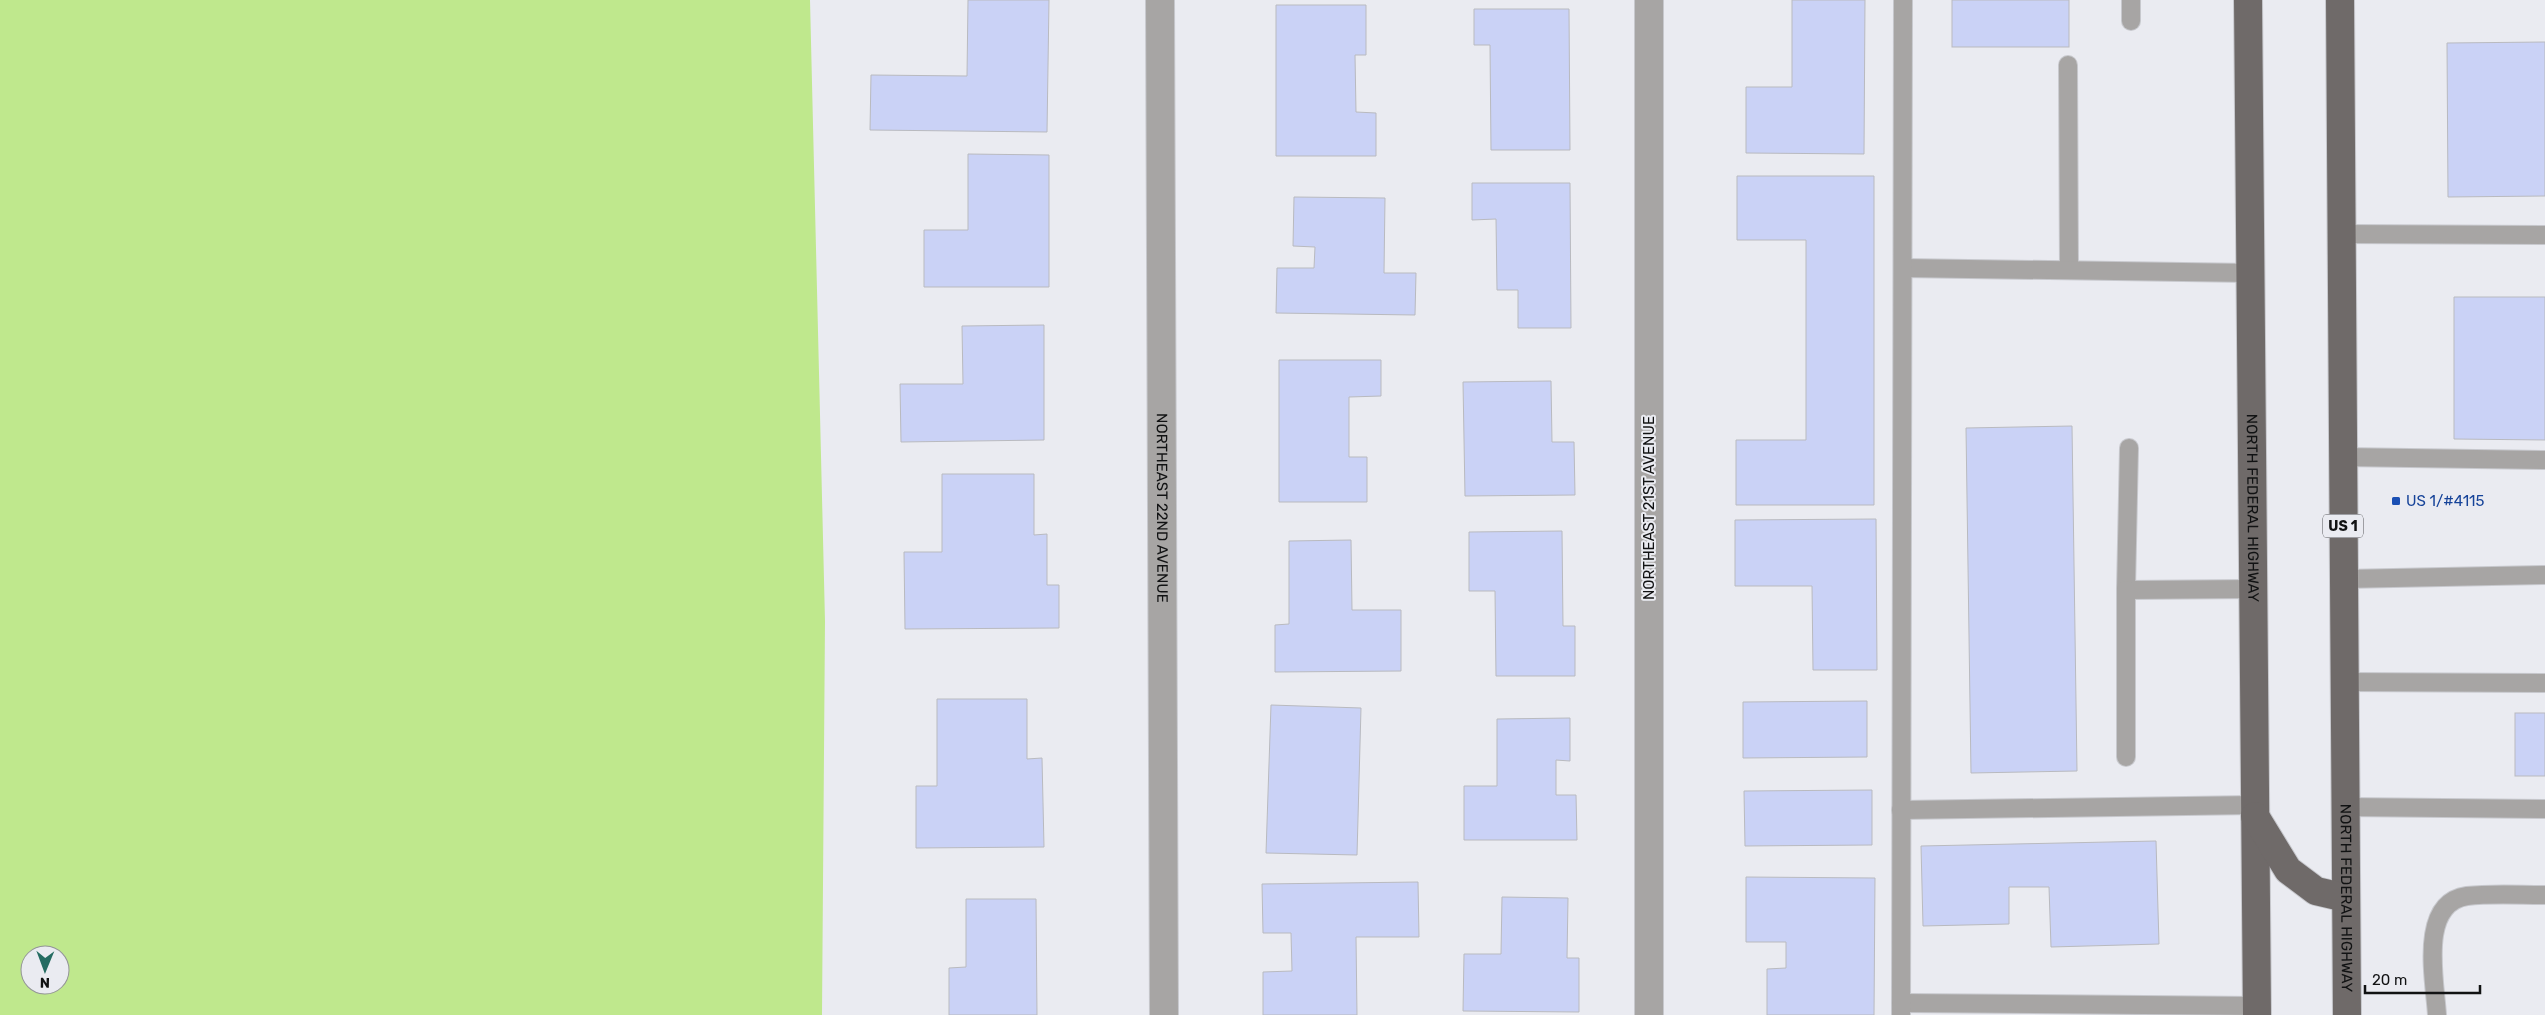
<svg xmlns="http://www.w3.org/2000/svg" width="2545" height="1015" viewBox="0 0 2545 1015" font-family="Rubik,sans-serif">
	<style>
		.green { fill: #bfe88d; fill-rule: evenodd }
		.building { fill: #cad2f6; stroke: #b9babf }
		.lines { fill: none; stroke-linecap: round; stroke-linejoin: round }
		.lane-casing { stroke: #c7c8cd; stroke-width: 20 }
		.street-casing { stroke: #c7c8cd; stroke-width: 30 }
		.primary-casing { stroke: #c7c8cd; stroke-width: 30 }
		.lane { stroke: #a7a5a4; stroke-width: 18 }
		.street { stroke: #a7a5a4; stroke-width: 28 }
		.primary { stroke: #6f6a69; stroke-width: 28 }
		.transit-dot { fill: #1a4fb4; stroke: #eaebf1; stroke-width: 2 }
		.labels { text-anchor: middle; stroke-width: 4; stroke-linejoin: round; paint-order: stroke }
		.shield { fill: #eaebf1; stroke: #525356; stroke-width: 1 }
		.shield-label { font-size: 14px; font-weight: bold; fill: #111213 }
		.transit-label { font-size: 15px; fill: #164399; stroke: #eaebf1; text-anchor: start }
		.street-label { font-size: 15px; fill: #111213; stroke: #eaebf1 }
	</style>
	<rect width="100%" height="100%" fill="#eaebf1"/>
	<path class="green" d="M0 0H810L825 621 822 1015H0ZM30 955H60V985H30Z"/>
	<g class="building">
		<path d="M968 0H1049L1047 132 870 130 871 75 967 76Z"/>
		<path d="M1792 0H1865L1864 154 1746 153V87H1792Z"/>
		<rect x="1952" y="0" width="117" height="47"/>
		<path d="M1276 5H1366V55H1355L1356 112 1376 113V156H1276Z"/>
		<path d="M1474 9H1569L1570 150H1491L1490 45H1474Z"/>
		<path d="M2545 42V196L2448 197 2447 43Z"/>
		<path d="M968 154 1049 155V287H924V230H968Z"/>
		<path d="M1737 176H1874V505H1736V440H1806V240H1737Z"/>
		<path d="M1472 183H1570L1571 328H1518V290H1497L1496 219 1472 220Z"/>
		<path d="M1294 197 1385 198 1384 273H1416L1415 315 1276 313 1277 268H1314L1315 247 1293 246Z"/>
		<path d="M2454 297H2545V440L2454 439Z"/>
		<path d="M1044 325V440L901 442 900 384H963L962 326Z"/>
		<path d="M1279 360H1381V396L1349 397V457H1367V502H1279Z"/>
		<path d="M1551 381 1552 442H1574L1575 495 1465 496 1463 382Z"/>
		<path d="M2072 426 2077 771 1971 773 1966 428Z"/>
		<path d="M942 474H1034V535L1047 534V585H1059V628L905 629 904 552H942Z"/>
		<path d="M1876 519 1877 670H1813L1812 586H1735V520Z"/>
		<path d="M1562 531 1563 626H1575V676H1496L1495 591H1469V532Z"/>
		<path d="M1351 540 1352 610H1401V671L1275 672V625L1289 624V541Z"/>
		<path d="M937 699H1027V759L1042 758 1044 847 916 848V786H937Z"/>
		<path d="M1867 701V757L1743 758V702Z"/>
		<path d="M1271 705 1361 708 1357 855 1266 853Z"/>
		<rect x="2515" y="713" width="30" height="63"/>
		<path d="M1570 718V761L1556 760V795H1576L1577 840H1464V786H1497V719Z"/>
		<path d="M1872 790V845L1745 846 1744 791Z"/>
		<path d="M2156 841 2159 944 2051 947 2049 887H2009V924L1923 926 1921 846Z"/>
		<path d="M1746 877 1875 878 1874 1015H1767V969L1786 968V942H1746Z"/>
		<path d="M1418 882 1419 937H1356L1357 1015H1263V972L1292 971 1291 933H1263L1262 884Z"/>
		<path d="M1502 897 1568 898 1567 958H1579V1012L1463 1011 1464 954H1501Z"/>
		<path d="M966 899H1036L1037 1015H949V968L966 967Z"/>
	</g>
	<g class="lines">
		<g class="lane-casing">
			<g id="lane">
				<path d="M2131 0V21"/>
				<path d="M2068 65 2069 270"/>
				<path d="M2342 234 2545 235"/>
				<path d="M1903 268 2250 273"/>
				<path d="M2129 448 2126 590 2253 589"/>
				<path d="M2343 457 2545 460"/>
				<path d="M2344 579 2545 575"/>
				<path d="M2345 682 2545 683"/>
				<path d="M2126 757V590"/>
				<path d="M2345 807 2545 809"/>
				<path d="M1901 810 2254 805"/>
				<path d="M1901 1003 2256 1006"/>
				<path d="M1901 1015 1903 0"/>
				<path d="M2437 1015C2435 981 2418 903 2467 896 2492 893 2520 895 2545 895"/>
			</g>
		</g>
		<g class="street-casing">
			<g id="street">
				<path id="s1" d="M1160 0 1164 1015"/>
				<path d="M1649 0V1015"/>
			</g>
		</g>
		<g class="primary-casing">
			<g id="primary">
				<path id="s2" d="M2248 0 2257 1015"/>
				<path id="s3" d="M2340 0 2347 1015"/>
				<path d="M2255 816 2288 870 2316 891 2346 898"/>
			</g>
		</g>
		<use href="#lane" class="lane"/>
		<use href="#street" class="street"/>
		<use href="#primary" class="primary"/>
	</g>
	<rect class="transit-dot" x="2391" y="496" width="10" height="10" rx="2.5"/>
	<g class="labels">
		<rect class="shield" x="2323" y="514.5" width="40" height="23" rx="4"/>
		<g class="shield-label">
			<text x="2343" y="531">US 1</text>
		</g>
		<g class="transit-label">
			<text x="2406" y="506">US 1/#4115</text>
		</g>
		<g class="street-label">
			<text dy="5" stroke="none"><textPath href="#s1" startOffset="508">NORTHEAST 22ND AVENUE</textPath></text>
			<text transform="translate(1649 508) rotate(-90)" y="5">NORTHEAST 21ST AVENUE</text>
			<text dy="5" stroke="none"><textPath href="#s2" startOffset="508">NORTH FEDERAL HIGHWAY</textPath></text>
			<text dy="5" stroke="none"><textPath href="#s3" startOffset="898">NORTH FEDERAL HIGHWAY</textPath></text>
		</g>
	</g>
	<g transform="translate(45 970) rotate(181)"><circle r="24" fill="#eaebf1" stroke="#939498"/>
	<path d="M0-4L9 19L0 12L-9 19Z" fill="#256c62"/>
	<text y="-8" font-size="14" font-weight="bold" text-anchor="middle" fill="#111213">N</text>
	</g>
	<path d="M2365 985v8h115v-8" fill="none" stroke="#111213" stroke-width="2.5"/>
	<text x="2372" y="985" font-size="15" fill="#111213" stroke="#eaebf1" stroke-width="4" paint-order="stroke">20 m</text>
</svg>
